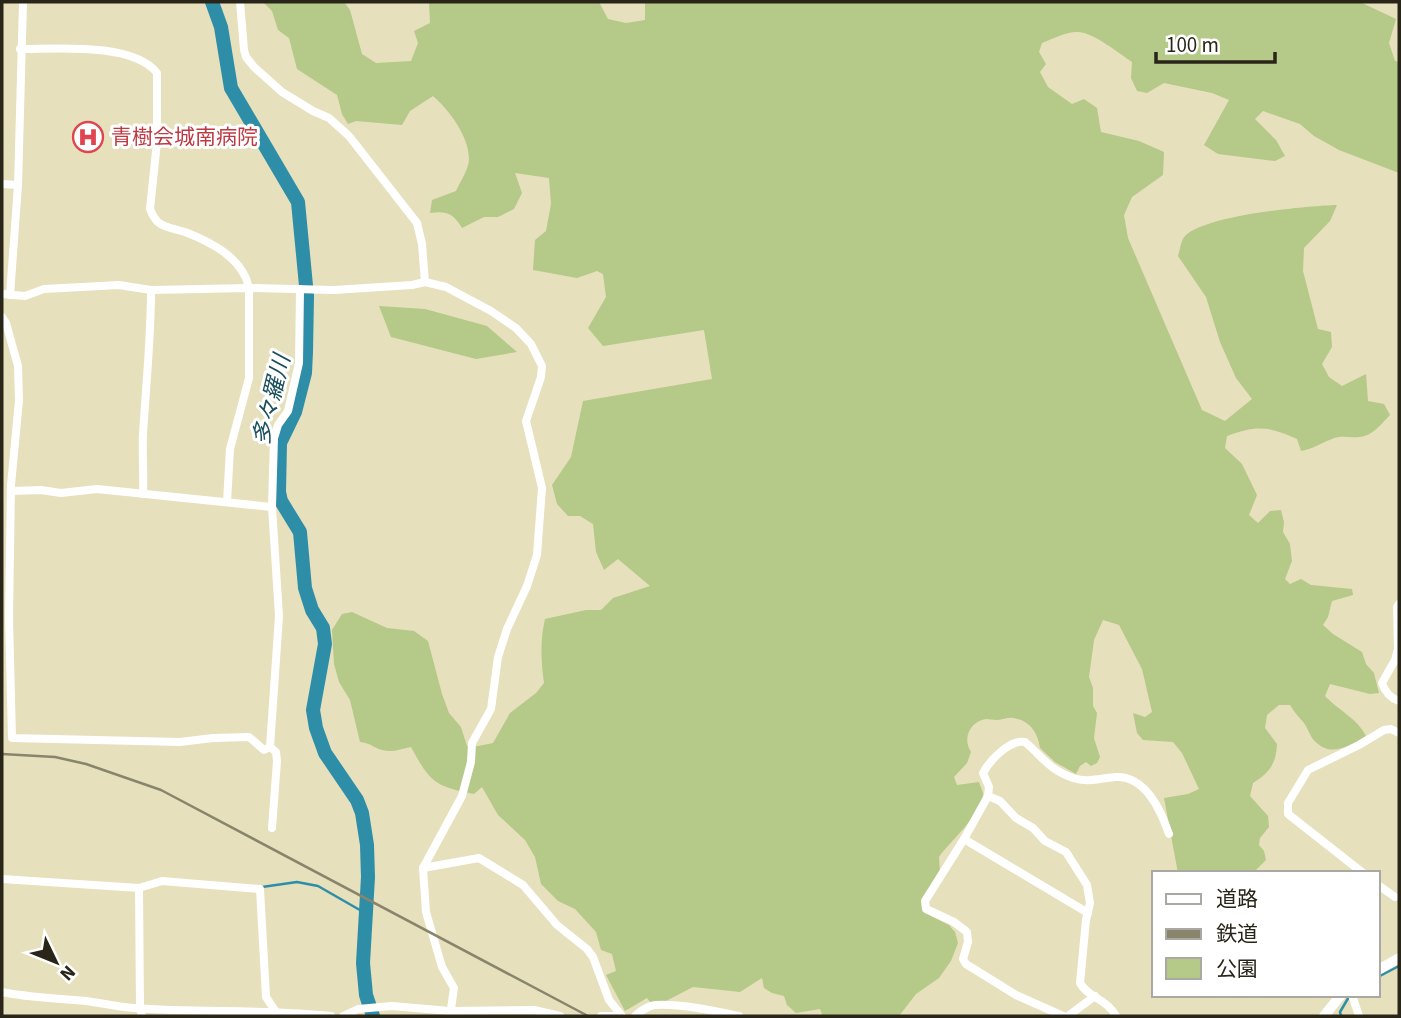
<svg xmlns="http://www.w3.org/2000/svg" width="1401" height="1018" viewBox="0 0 1401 1018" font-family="'Source Sans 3','Noto Sans JP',sans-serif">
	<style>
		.green { fill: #b5c988 }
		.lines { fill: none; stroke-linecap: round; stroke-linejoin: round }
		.stream { stroke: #2e8ea7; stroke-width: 2.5 }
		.river { stroke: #2e8ea7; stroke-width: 14 }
		.minor { stroke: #fff; stroke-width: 8 }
		.secondary { stroke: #fff; stroke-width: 10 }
		.rail { stroke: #89856c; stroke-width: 2.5 }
		.labels { text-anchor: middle; stroke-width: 6; stroke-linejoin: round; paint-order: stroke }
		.health-label { font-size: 21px; fill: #be3a42; stroke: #fff; text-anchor: start }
		.water-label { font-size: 23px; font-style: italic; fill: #1a4f5d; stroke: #fff }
	</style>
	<rect width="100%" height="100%" fill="#e6e0bd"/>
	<g class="green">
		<path d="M263 2H344L350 10 362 54 376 63 411 61 418 43 414 31 430 23 429 2H599L608 19 626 23 645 20V2H1360L1396 19 1389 43 1395 61 1399 62V173L1339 150 1314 136 1300 124 1263 111 1255 119 1276 140 1285 156 1275 161 1218 154 1204 145 1229 100 1212 93 1164 83 1147 93 1137 91 1131 78 1132 62C1120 54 1094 33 1079 32 1067 31 1052 39 1042 43L1039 52 1046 64 1040 72 1048 87 1072 104 1084 99 1097 108 1101 132 1139 141 1164 152 1163 175 1132 197 1124 215 1128 238 1202 410 1225 421 1252 399 1236 378 1220 342 1206 297 1178 256C1180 250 1181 240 1185 236 1206 215 1306 206 1337 205L1330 221 1304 248 1303 271 1318 329 1331 332 1332 347 1322 364 1329 377 1342 386 1366 374 1368 401 1384 404 1390 415C1381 424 1373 436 1359 437 1349 438 1341 435 1332 439 1321 443 1313 449 1301 451L1297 439C1269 426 1256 425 1227 436L1225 448 1242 464 1257 495 1249 515 1258 523 1270 511 1281 510 1284 522 1283 532 1290 544 1292 561 1285 579 1290 584 1301 579 1311 585 1352 589 1353 595 1332 601 1328 617 1323 625 1333 634 1362 652 1366 664 1374 673 1379 693 1370 694 1330 684 1325 696C1338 710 1358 719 1366 736 1347 747 1329 759 1312 738 1309 733 1307 727 1304 723 1299 717 1294 712 1290 705H1279L1267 715 1265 728 1277 744C1276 764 1270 772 1253 783L1250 796 1268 816 1269 827 1260 838 1259 845 1264 851 1266 860 1253 873H1178L1164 798 1188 794 1199 789 1182 753 1173 742 1143 740 1137 733 1133 713 1145 717 1152 712 1142 669 1119 625 1103 620 1094 640 1089 677 1093 688V706L1097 713 1094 738 1100 757 1097 763 1091 766 1086 762 1080 766 1076 774 1055 762 1040 748C1038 733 1030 720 1013 718 1008 717 1003 720 997 720 994 720 990 719 986 719 970 721 962 739 971 752L967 763 954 777 957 785 979 782C980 786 982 789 983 793 984 813 950 841 939 857L940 872 924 900 931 916 949 925 955 932 958 943 951 961 939 978 916 994 899 1016H819L822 1014 820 1009 796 1013 787 1005 784 996 772 993 764 988 762 978 740 992 693 987 666 1001 651 1003 647 998 625 1011 606 975 616 971 612 954 601 950 596 932 575 909 558 901 541 884 535 857 525 840 498 815 482 787 474 794C434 786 430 782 411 747 401 749 392 753 382 750 372 747 373 744 360 742L350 700 339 682 334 664 332 630 342 614 352 612 387 628 414 631 428 641 442 694 449 713 461 727 467 746H478L493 743 510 713 536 693 544 683C541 661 540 640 545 619L586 610H601L613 598 650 586 618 559 604 570 596 552 593 524 580 516H568L557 504 552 485 571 457 583 401 712 379 704 330 603 346 588 328 606 297 603 274 597 271 577 278 533 270 535 240 546 231 551 204 549 178 515 173 522 193 514 209 498 217H484L462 228C453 213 446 211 430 213L432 200 456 191C460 182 469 169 469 159 469 136 449 110 433 96L410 111 402 125 356 121 348 124 342 114 337 95 297 69 289 38 278 30 272 11Z"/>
		<path d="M379 306 425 309 487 326 517 352 476 359 391 337Z"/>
	</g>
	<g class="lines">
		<g class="stream">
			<path d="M262 887 297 882 318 886 365 913"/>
			<path d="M1378 977 1399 966"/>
			<path d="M1341 1016 1340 1012 1350 995"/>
		</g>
		<path class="river" d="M212 2 221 27 231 88 298 202 307 296 306 352 305 373 295 412 280 443 279 492 281 501 300 532 305 588 312 610 323 628 325 644 313 710 316 728 325 753 357 800 362 813 367 845 368 877 363 963 366 995 373 1016"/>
		<g class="minor">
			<path d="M240 2 244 50 246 57 254 67 282 92 313 111 329 118 349 136 417 223 422 244 425 282"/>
			<path d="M20 49C55 49 133 42 157 73V142L150 209C152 214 154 219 159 223 166 228 176 229 185 232 211 242 243 258 249 288V378L230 449 227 502"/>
			<path d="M2 184 18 185"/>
			<path d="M2 294 25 296 44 289 119 285 151 290 249 288 334 290 412 285 425 282 446 287 491 311 516 328 531 344 542 366 541 377 526 421 542 488 537 555 527 586 507 629 498 657 491 709 472 743 471 762 462 796 423 868 426 912 442 967 454 988 450 1016"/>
			<path d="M10 295 18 185 23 2"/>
			<path d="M2 317 6 323 18 366 19 400 11 485 9 617 12 738 180 742 213 738 249 737 264 750 270 747"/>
			<path d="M11 491 41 490 61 493 97 489 272 507"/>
			<path d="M143 494C144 474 142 454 143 434 146 385 151 338 151 290"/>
			<path d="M1399 604 1397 607 1398 649 1395 660 1382 683C1385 692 1390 698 1399 701"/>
			<path d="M272 828 277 761 276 752 270 747 279 616 272 507 274 438 278 425 288 411 299 363 300 289"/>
			<path d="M964 839 988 796"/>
			<path d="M423 868 479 858 523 885 557 925 587 949 593 957 609 1000 622 1016"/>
			<path d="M1363 873 1288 814V803L1308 770 1359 745 1384 730 1391 729 1399 733"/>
			<path d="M2 879 139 888 162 881 260 889 266 997 276 1012"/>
			<path d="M1378 885 1395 897"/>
			<path d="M139 888 140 1009 142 1016"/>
			<path d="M2 992C30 998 58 998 86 1001 102 1003 118 1007 134 1008 200 1013 265 1009 331 1016"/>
			<path d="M1352 995 1359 1016"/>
			<path d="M343 1016 358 1009 392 1006 450 1011 534 1010 560 1016"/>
			<path d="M601 1016H619"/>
			<path d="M635 1016C641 1011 647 1006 655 1005 679 1003 715 1011 739 1016"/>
			<path d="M1063 1016 1016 995 966 964 963 959 968 942 967 932 954 922 926 909 925 901 964 839 1088 913"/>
			<path d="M1068 1016 1095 996"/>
			<path d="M1116 1016C1106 998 1088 998 1080 983L1086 920 1090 903 1087 885 1066 852 1045 841 1033 828 1016 818 1000 801 988 796 989 787 983 773C990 760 1010 739 1025 742 1043 757 1048 769 1073 778 1088 783 1101 778 1116 777 1146 776 1161 811 1169 834"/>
		</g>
		<g class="secondary">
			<path d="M1378 970 1399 958"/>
			<path d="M1324 1016 1341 995"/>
		</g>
		<path class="rail" d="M2 754 55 757 86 764 161 790 588 1016"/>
	</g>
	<defs>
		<g id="hospital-ring" transform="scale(1.575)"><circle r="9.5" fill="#fff" stroke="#e0444e" stroke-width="1.5"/><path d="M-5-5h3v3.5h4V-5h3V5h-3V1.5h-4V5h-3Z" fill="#e0444e"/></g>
	</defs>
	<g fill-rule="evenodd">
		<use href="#hospital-ring" x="88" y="137"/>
	</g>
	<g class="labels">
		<g class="health-label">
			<text x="111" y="144">青樹会城南病院</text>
		</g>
		<g class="water-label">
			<text transform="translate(271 400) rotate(-76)" y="8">多々羅川</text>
		</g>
	</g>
	<rect width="1401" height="1018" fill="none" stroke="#292619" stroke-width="7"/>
	<rect x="1152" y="871" width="228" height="126" fill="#ffffff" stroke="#a9a8a3" stroke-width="2"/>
	<rect x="1166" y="894" width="35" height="10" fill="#ffffff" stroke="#a9a8a3" stroke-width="2"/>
	<text x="1216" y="906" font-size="21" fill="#292619">道路</text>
	<rect x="1166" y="929" width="35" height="10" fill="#89856c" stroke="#a9a8a3" stroke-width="2"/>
	<text x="1216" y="941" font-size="21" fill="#292619">鉄道</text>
	<rect x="1166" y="958" width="35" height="21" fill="#b5c988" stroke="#a9a8a3" stroke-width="2"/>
	<text x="1216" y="976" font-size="21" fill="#292619">公園</text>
	<g transform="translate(56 962) rotate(133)" stroke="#ffffff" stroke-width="5" paint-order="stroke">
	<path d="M0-5L12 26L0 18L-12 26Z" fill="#292619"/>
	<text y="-10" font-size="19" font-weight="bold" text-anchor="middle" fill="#292619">N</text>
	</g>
	<path d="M1156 52v10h119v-10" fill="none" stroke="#292619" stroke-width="3.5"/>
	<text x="1166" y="52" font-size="21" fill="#292619" stroke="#ffffff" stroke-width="5" paint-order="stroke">100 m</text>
</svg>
